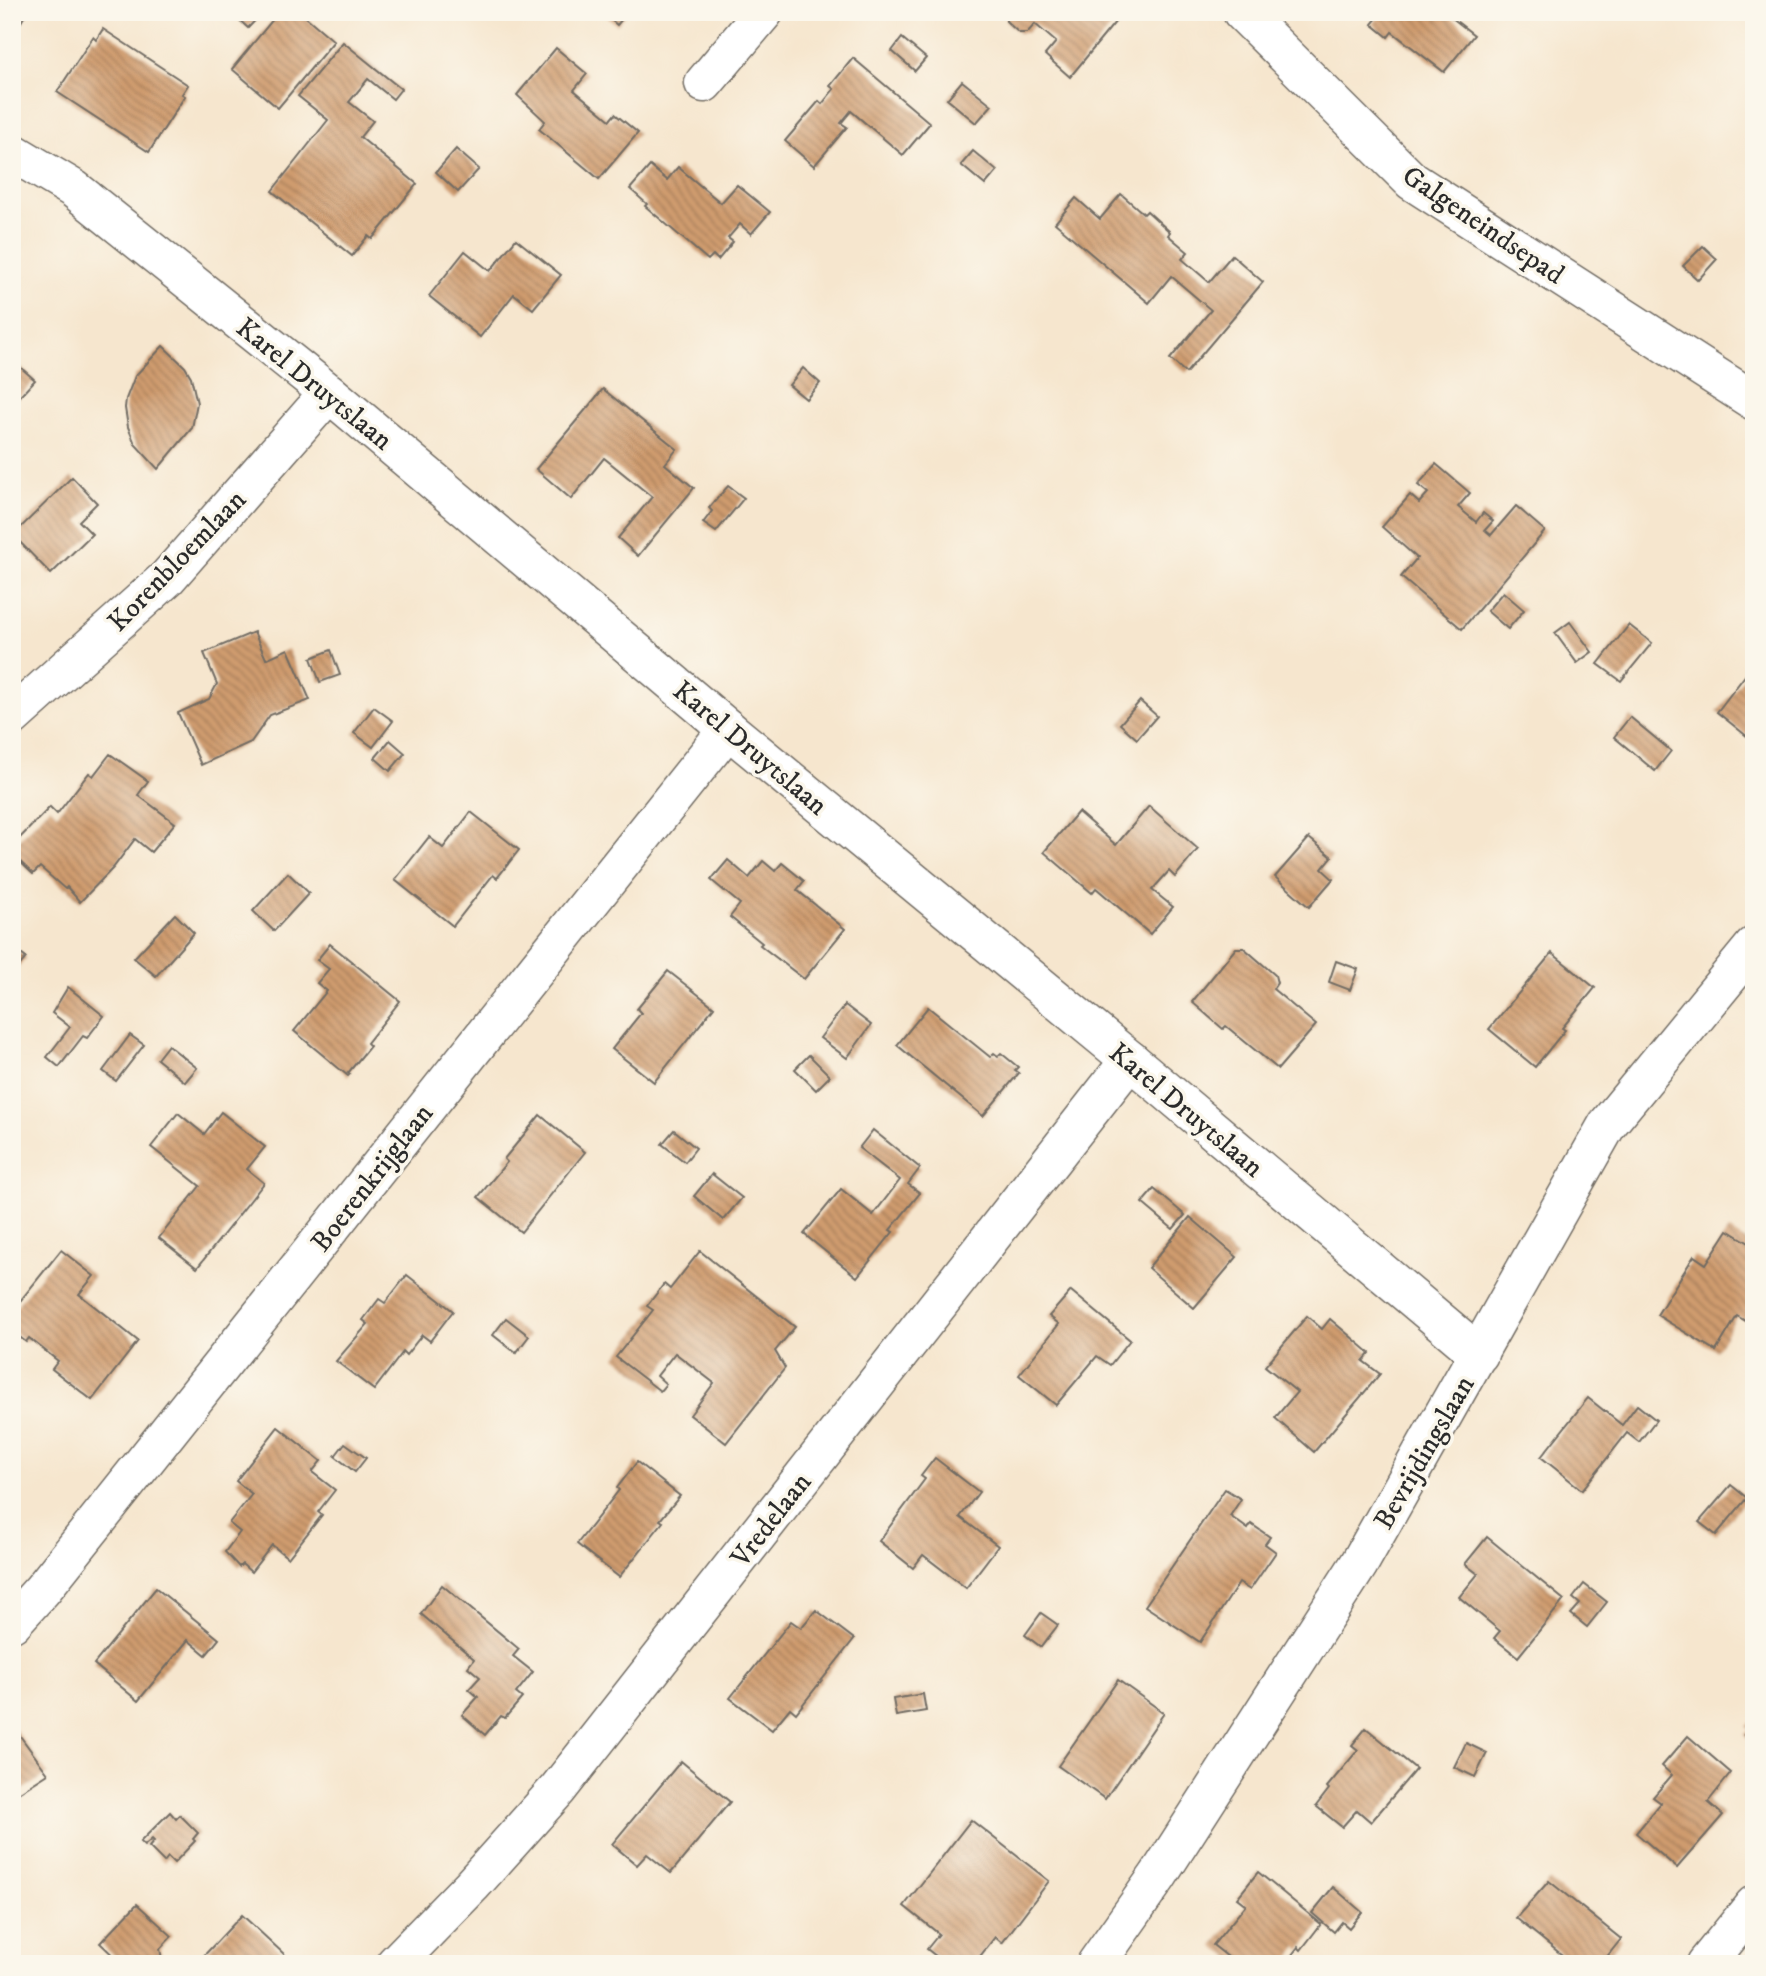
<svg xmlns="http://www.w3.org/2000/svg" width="1766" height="1976" viewBox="0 0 1766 1976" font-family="'IM FELL DW Pica',serif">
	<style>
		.building { fill: url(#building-back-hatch) }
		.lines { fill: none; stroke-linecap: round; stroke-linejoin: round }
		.minor-casing { stroke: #726c64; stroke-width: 41 }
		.minor { stroke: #fff; stroke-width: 38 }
		.labels { text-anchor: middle; stroke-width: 7; stroke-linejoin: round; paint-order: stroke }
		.street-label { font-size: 28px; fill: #2b2b2b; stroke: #fbf7ec }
	</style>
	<defs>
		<pattern id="building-back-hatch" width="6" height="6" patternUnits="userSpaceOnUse" patternTransform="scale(1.75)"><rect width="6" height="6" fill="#cf9b6e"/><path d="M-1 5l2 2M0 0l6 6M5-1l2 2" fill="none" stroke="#a87f5b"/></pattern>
	</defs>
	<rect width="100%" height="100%" fill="#fbf7ec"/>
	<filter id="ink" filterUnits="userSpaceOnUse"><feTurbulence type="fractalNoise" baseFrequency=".0143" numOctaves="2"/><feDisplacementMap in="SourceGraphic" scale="14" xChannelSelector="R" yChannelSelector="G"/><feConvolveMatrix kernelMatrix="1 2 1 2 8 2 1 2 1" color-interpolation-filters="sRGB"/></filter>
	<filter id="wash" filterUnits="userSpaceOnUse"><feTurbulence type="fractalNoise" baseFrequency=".00686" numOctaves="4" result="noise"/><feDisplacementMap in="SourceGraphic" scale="28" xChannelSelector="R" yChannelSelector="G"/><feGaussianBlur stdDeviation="1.57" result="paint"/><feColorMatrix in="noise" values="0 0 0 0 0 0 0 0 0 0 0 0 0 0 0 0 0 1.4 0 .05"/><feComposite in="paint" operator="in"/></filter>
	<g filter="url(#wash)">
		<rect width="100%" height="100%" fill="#f6e6ce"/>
		<g id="blocks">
			<g class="building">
				<path d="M12 12H27L12 37Z"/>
				<path d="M231 12H263L248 28Z"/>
				<path d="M279 12H300L334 41 278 108 232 69Z"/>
				<path d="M602 12H628L617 25Z"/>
				<path d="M1009 12H1106L1116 21 1070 77 1045 55 1056 42 1035 24 1027 33H1019L1006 21V16Z"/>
				<path d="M1382 12H1449L1447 14 1474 35 1444 72 1392 32 1388 37 1372 24Z"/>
				<path d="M103 29 188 85 182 94 185 96 149 152 57 92 93 37 96 40Z"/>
				<path d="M902 38 926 58 915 71 892 51Z"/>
				<path d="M343 42 401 89 393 99 368 79 349 102 373 121 360 137 417 184 372 239 368 236 352 256 272 191 328 120 298 96Z"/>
				<path d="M556 48 587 74 574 90 610 120 615 114 638 133 599 179 539 129 545 121 517 95Z"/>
				<path d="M853 58 930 123 903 155 851 111 841 123 847 127 814 166 785 141 819 101 822 104 834 89 830 86Z"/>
				<path d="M962 81 992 105 976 123 947 99Z"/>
				<path d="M456 149 479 169 458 192 436 172Z"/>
				<path d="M973 151 997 171 985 185 961 165Z"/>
				<path d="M650 166 667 180 678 167 721 203 737 185 770 212 751 234 740 224 728 238 733 242 718 260 713 255 708 260 645 206 647 204 630 189Z"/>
				<path d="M1121 194 1144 214 1147 211 1170 232 1168 235 1188 252 1182 259 1209 282 1232 255 1263 282 1186 373 1170 359 1211 310 1171 276 1149 303 1055 223 1076 198 1100 219Z"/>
				<path d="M516 239 561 275 533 309 514 294 480 337 429 296 465 251 490 271Z"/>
				<path d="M1703 246 1717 259 1698 280 1683 266Z"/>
				<path d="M163 346 185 367 191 377 197 403 192 428 158 469 135 444 128 427 125 408 126 399 135 376Z"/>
				<path d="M12 360 35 380 12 405Z"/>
				<path d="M803 368 820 383 806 399 789 385Z"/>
				<path d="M603 389 677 449 665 464 694 488 638 556 618 538 652 497 604 458 571 499 536 469Z"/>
				<path d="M1436 464 1470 493 1458 507 1476 522 1483 513 1493 521 1485 530 1491 535 1516 506 1545 531 1462 629 1401 577 1417 558 1382 527 1410 495 1419 503 1428 493 1418 485Z"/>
				<path d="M72 477 97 503 79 521 92 534 51 574 13 535Z"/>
				<path d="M728 486 744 498 716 532 703 523 712 511 709 508Z"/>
				<path d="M1503 592 1524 610 1508 629 1487 611Z"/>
				<path d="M1570 622 1592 652 1577 663 1555 633Z"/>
				<path d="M1629 625 1652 643 1621 681 1598 664Z"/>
				<path d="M254 632 266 659 288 649 310 700 270 715 251 742 201 765 178 713 209 699 217 684 204 653Z"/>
				<path d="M331 650 340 675 320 682 311 658Z"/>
				<path d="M1754 664V742L1717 712Z"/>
				<path d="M1140 701 1157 716 1137 739 1120 724Z"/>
				<path d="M374 707 393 721 373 747 354 733Z"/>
				<path d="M1630 717 1671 751 1655 771 1614 737Z"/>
				<path d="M390 740 405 753 390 771 375 758Z"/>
				<path d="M110 754 148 781 138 795 175 823 151 852 135 839 113 868 80 902 67 887 65 889 40 867 33 874 12 854V846L50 807 57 814 89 773 93 776Z"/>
				<path d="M1149 806 1198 849 1175 877 1169 871 1152 890 1173 907 1150 934 1096 888 1092 893 1044 852 1078 812 1116 845Z"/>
				<path d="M471 812 519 850 497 878 493 875 453 926 395 880 429 837 443 848Z"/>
				<path d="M1309 838 1332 857 1322 869 1333 879 1309 907 1275 877Z"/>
				<path d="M728 860 749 878 763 861 775 871 782 863 804 881 797 890 845 929 804 979 765 949 760 945 762 943 730 917 740 904 711 880Z"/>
				<path d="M288 873 309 893 274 931 253 911Z"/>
				<path d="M175 914 194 933 156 976 134 958Z"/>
				<path d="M330 944 400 1001 367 1043 370 1046 348 1073 350 1074 348 1076 294 1031 327 991 317 983 329 969 317 960Z"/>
				<path d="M12 947 26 958 14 972H12Z"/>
				<path d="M1236 948H1244L1275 975 1277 983 1273 989 1316 1025 1278 1069 1226 1026 1223 1029 1192 1002Z"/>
				<path d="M1552 953 1595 988 1562 1028 1565 1030 1535 1067 1489 1029Z"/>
				<path d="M1336 961 1358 969 1350 990 1329 982Z"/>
				<path d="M668 971 714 1007 654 1082 612 1049 641 1013 637 1009Z"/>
				<path d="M68 987 104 1016 87 1038 83 1036 59 1067 47 1057 70 1027 52 1013Z"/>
				<path d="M845 1005 871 1025 847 1058 820 1038Z"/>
				<path d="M928 1007 990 1057 994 1053 998 1056 1001 1053 1018 1067 1015 1070 1019 1073 983 1116 897 1045Z"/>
				<path d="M130 1035 144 1045 116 1081 103 1071Z"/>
				<path d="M168 1045 197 1068 185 1082 157 1059Z"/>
				<path d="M809 1055 830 1076 816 1090 795 1069Z"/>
				<path d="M221 1112 265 1147 247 1169 264 1183 197 1268 159 1238 200 1186 151 1147 178 1113 204 1134Z"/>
				<path d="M540 1115 585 1152 521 1232 478 1197 507 1162 504 1159Z"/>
				<path d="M674 1130 696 1148 685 1162 662 1144Z"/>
				<path d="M873 1130 920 1168 908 1184 920 1193 890 1230 893 1232 857 1277 804 1234 841 1189 873 1215 900 1180 859 1148Z"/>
				<path d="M712 1174 742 1198 723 1220 694 1196Z"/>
				<path d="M1154 1189 1185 1215 1173 1229 1142 1203Z"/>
				<path d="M1190 1217 1237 1257 1194 1308 1148 1268Z"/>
				<path d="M1728 1230 1754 1246V1326L1737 1316 1716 1351 1657 1315 1694 1256 1706 1264Z"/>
				<path d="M61 1250 94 1276 79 1294 138 1341 92 1400 52 1369 58 1361 29 1338 26 1342 12 1331V1311Z"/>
				<path d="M700 1251 795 1327 775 1351 785 1368 726 1443 690 1415 714 1383 675 1353 657 1376 666 1384 660 1391 616 1357 653 1310 647 1306 664 1284 670 1289Z"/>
				<path d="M407 1275 453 1311 430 1341 422 1335 406 1355 403 1352 374 1390 336 1361 368 1324 363 1320 379 1299 385 1303Z"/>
				<path d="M1071 1291 1130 1340 1110 1365 1097 1356 1056 1405 1019 1375 1059 1324 1049 1316Z"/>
				<path d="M1307 1316 1322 1329 1330 1319 1370 1353 1363 1361 1380 1374 1314 1452 1275 1418 1297 1392 1265 1366Z"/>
				<path d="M506 1318 529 1336 516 1353 493 1335Z"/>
				<path d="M1588 1398 1622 1425 1637 1405 1656 1420 1639 1442 1627 1433 1582 1490 1541 1457Z"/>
				<path d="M278 1427 321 1461 312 1472 335 1490 318 1512 322 1515 288 1558 272 1545 251 1572 242 1564 239 1567 225 1552 240 1532 229 1523 252 1494 236 1481Z"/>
				<path d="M345 1443 366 1458 355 1472 335 1456Z"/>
				<path d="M935 1458 979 1492 960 1517 998 1546 966 1588 923 1555 913 1568 879 1541 925 1479 921 1476Z"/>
				<path d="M637 1462 680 1496 660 1520 663 1522 619 1577 577 1544 619 1490 617 1488Z"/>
				<path d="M1731 1485 1747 1498 1716 1535 1699 1522Z"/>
				<path d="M1225 1489 1241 1499 1230 1516 1248 1529 1251 1524 1270 1537 1265 1544 1276 1552 1250 1590 1239 1583 1200 1642 1145 1606Z"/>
				<path d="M1487 1537 1564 1600 1518 1657 1494 1638 1500 1631 1459 1597 1478 1574 1465 1564Z"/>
				<path d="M1584 1584 1607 1602 1587 1627 1571 1614 1580 1604 1573 1598Z"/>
				<path d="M442 1585 519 1649 513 1656 533 1672 516 1693 522 1698 505 1718 501 1716 485 1735 462 1715 478 1697 469 1689 480 1677 468 1667 474 1659 421 1614Z"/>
				<path d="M156 1588 219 1639 206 1655 188 1640 138 1701 94 1664Z"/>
				<path d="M816 1610 854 1639 796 1713 790 1708 772 1730 730 1698 791 1621 801 1628Z"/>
				<path d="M1041 1613 1058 1625 1041 1647 1025 1635Z"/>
				<path d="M1118 1680 1164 1713 1105 1799 1058 1766Z"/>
				<path d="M923 1694 926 1711 896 1716 893 1699Z"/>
				<path d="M1754 1718V1743L1744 1735 1750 1729 1746 1727Z"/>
				<path d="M1366 1728 1416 1769 1371 1822 1357 1810 1342 1827 1316 1806 1329 1789 1327 1787 1358 1750 1352 1745Z"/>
				<path d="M15 1729 48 1774 12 1797V1731Z"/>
				<path d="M1688 1736 1731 1773 1708 1802 1723 1815 1677 1868 1636 1833 1661 1803 1653 1797 1672 1775 1662 1766Z"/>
				<path d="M1466 1743 1487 1753 1475 1777 1454 1767Z"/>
				<path d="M681 1761 730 1802 671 1873 647 1854 637 1865 612 1844Z"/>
				<path d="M170 1812 176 1819 180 1815 198 1833 193 1839 195 1841 174 1863 168 1857 164 1862 149 1847 154 1841 152 1839 144 1846 140 1842Z"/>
				<path d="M971 1820 1049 1881 1002 1943 995 1937 974 1964H946L927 1949 939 1934 904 1906Z"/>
				<path d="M1258 1872 1321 1924 1301 1950 1298 1947 1285 1964H1237L1213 1945 1246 1905 1237 1898Z"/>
				<path d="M1549 1881 1621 1939 1601 1964H1555L1562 1955 1516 1918Z"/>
				<path d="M1333 1887 1362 1912 1349 1928 1342 1922 1334 1932 1312 1913Z"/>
				<path d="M137 1904 172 1936 160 1949 162 1959 158 1964 147 1962 146 1964H122L100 1943Z"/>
				<path d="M242 1915 285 1955 276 1964H196Z"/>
			</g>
		</g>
	</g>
	<g filter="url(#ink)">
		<use href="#blocks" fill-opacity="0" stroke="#726c64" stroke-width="2"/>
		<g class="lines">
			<g class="minor-casing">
				<g id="minor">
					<path d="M1242 12 1412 181 1754 401"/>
					<path d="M704 83 764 12"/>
					<path d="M12 152 74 189 329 393 728 729 1130 1060 1479 1354"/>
					<path d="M12 717 167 578 329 393"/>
					<path d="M12 1623 42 1590 728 729"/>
					<path d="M395 1964 472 1885 558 1789 1130 1060"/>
					<path d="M1096 1964 1158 1876 1359 1564 1607 1125 1754 946"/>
					<path d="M1706 1964 1754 1905"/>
				</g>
			</g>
			<use href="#minor" class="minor"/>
		</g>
	</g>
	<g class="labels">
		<g class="street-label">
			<text transform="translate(1484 224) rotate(34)" y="10">Galgeneindsepad</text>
			<text transform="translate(315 383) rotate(39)" y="10">Karel Druytslaan</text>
			<text transform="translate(176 560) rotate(-46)" y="10">Korenbloemlaan</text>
			<text transform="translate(751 747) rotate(40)" y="10">Karel Druytslaan</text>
			<text transform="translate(1187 1109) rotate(40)" y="10">Karel Druytslaan</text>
			<text transform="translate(371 1177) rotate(-52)" y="10">Boerenkrijglaan</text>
			<text transform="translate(1423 1452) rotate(-60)" y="10">Bevrijdingslaan</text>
			<text transform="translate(770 1519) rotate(-52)" y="10">Vredelaan</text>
		</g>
	</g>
	<rect width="1766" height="1976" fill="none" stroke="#fbf7ec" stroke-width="42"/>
</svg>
